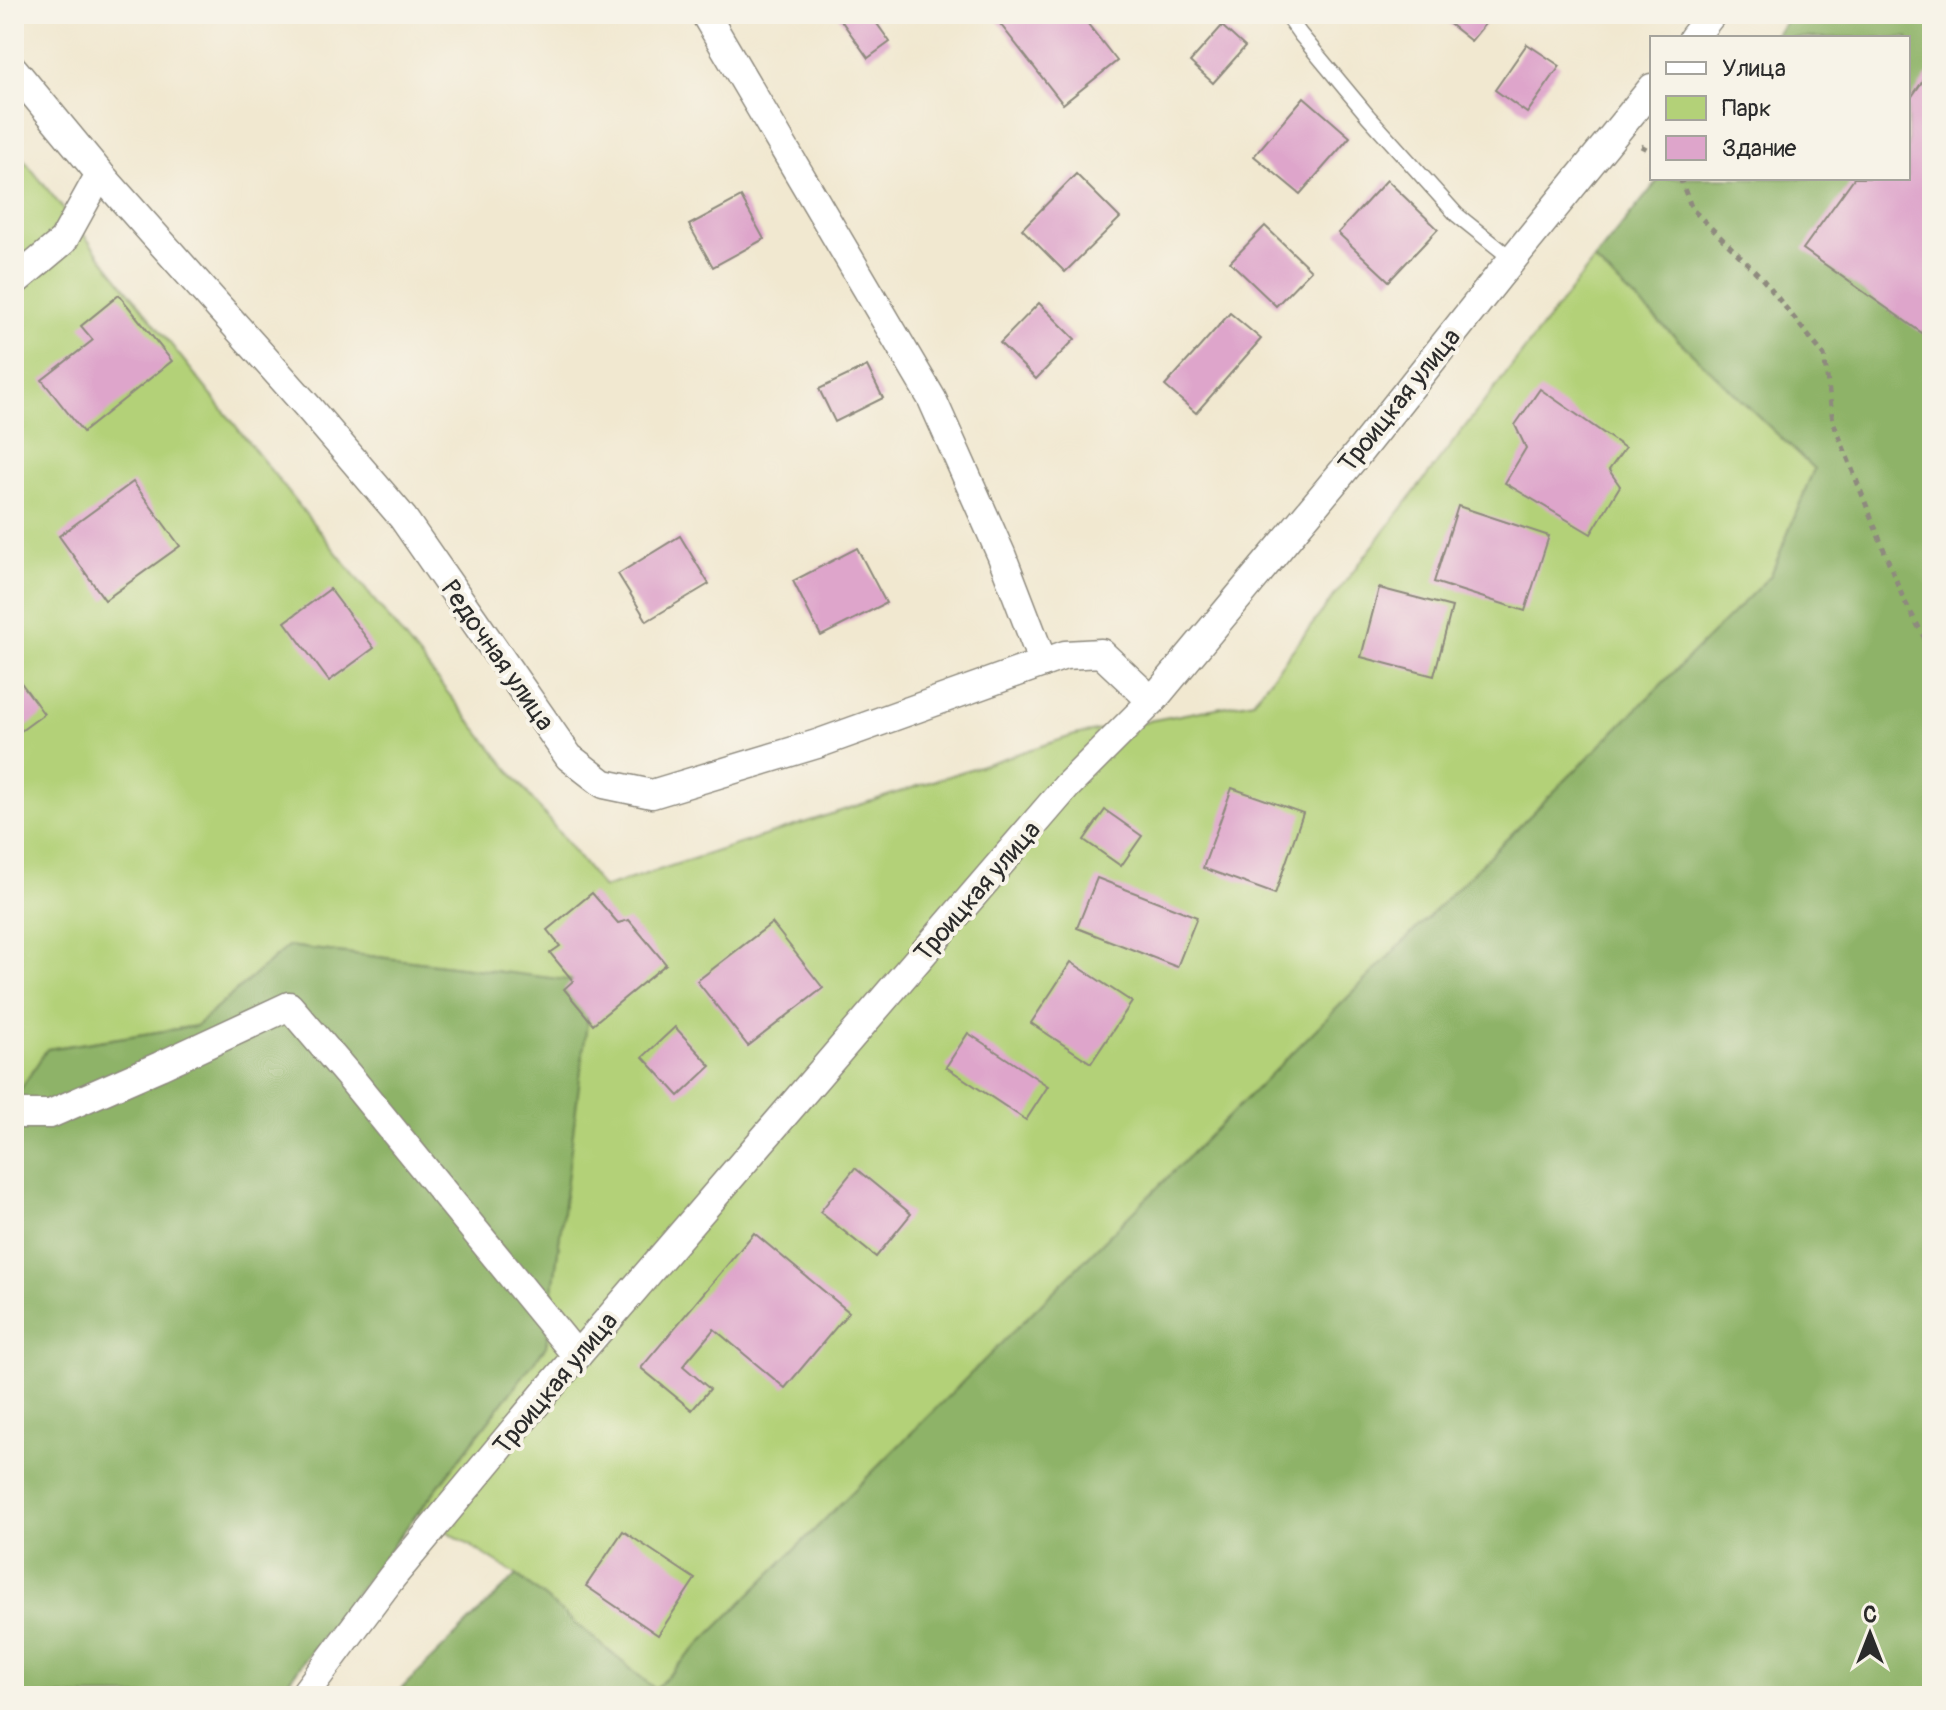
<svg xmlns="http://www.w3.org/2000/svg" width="1946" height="1710" viewBox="0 0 1946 1710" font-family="Pangolin,sans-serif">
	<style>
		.green { fill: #b3d178; stroke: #6f7e52; stroke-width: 2 }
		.forest { fill: #8eb368; stroke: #5c6f4a; stroke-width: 2 }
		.building { fill: #dea5cb }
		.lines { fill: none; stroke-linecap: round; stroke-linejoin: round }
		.service-casing { stroke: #8e8a7e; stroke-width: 17 }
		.minor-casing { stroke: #8e8a7e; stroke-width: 31 }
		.path { stroke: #8e8a7e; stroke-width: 5; stroke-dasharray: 6 6; stroke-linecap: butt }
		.service { stroke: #fff; stroke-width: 14 }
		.minor { stroke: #fff; stroke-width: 28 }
		.labels { text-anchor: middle; stroke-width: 8; stroke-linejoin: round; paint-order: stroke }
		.street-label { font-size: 26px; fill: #2b2b2b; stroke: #f7f3e8 }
	</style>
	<rect width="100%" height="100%" fill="#f7f3e8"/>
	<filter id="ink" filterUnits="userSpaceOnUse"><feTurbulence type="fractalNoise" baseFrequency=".0125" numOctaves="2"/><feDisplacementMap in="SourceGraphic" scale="16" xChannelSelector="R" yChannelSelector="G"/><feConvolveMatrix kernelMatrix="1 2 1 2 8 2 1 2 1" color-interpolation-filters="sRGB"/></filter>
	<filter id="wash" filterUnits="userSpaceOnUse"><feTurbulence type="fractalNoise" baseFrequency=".006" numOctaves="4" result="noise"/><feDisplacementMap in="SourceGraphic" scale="32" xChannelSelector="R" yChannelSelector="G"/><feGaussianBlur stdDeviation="1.8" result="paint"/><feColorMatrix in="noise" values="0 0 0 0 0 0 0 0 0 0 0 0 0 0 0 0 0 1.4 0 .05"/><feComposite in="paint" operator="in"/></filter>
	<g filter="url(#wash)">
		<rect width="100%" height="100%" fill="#f1e8d0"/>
		<path class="green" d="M14 147 603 888 1075 735 1253 701 1594 260 1814 469 1771 575 655 1689 517 1575 418 1513 546 1346 591 983 288 946 196 1026 48 1049 14 1099Z"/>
		<g class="forest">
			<path d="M1792 14H1932V1696H394L517 1575 655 1689 1771 575 1814 469 1594 260 1660 178H1908V38H1773Z"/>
			<path d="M288 946 592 983 546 1346 277 1696H14V1099L47 1049 196 1026Z"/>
		</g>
		<g id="blocks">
			<g class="building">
				<path d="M841 14H870L890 42 868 58 838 16Z"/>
				<path d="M1005 14H1080L1117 61 1063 104 997 20Z"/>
				<path d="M1437 14H1493L1471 41Z"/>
				<path d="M1222 26 1245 47 1213 83 1190 62Z"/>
				<path d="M1527 44 1560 66 1527 113 1495 90Z"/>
				<path d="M1927 75 1932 79V319L1922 333 1803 249 1854 178H1908V102Z"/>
				<path d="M1304 97 1350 137 1300 194 1254 156Z"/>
				<path d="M1076 174 1120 218 1065 272 1022 229Z"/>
				<path d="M1387 180 1438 229 1389 281 1338 233Z"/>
				<path d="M741 197 764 239 713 267 689 225Z"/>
				<path d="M1265 226 1311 270 1276 306 1230 262Z"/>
				<path d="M119 295 172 361 83 432 42 380 93 340 81 326Z"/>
				<path d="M1039 303 1075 339 1036 379 1000 343Z"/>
				<path d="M1230 313 1261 339 1196 413 1165 386Z"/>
				<path d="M867 366 883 398 835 422 819 389Z"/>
				<path d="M1540 389 1625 448 1609 470 1620 486 1591 534 1505 483 1526 448 1515 425Z"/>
				<path d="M133 482 180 546 105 600 59 536Z"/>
				<path d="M1458 506 1549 536 1525 611 1434 582Z"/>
				<path d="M680 536 709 584 647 621 618 574Z"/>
				<path d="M857 548 886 603 821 636 793 581Z"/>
				<path d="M1379 588 1452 607 1434 676 1361 657Z"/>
				<path d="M330 589 374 648 329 681 285 622Z"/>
				<path d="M14 673 44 714 14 736Z"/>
				<path d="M1232 788 1303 813 1275 894 1203 868Z"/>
				<path d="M1105 810 1142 836 1121 866 1084 840Z"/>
				<path d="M1097 878 1197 917 1177 967 1077 928Z"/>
				<path d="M592 893 618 923 629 920 666 964 593 1024 564 989 573 981 550 953 560 946 547 930Z"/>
				<path d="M772 923 823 988 748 1046 697 981Z"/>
				<path d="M1071 962 1132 1002 1091 1063 1031 1023Z"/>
				<path d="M675 1027 711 1066 679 1096 643 1057Z"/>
				<path d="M968 1033 1048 1086 1026 1120 946 1067Z"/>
				<path d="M855 1168 911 1214 876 1257 820 1212Z"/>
				<path d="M754 1233 849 1312 785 1388 714 1329 683 1366 710 1389 692 1410 641 1368Z"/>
				<path d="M623 1531 695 1579 658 1635 586 1586Z"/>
			</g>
		</g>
	</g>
	<g filter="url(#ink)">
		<use href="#blocks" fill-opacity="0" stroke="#8e8a7e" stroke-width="2"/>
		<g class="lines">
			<g class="service-casing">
				<path id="service" d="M1286 14 1300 34 1368 116 1457 215 1512 259"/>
			</g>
			<g class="minor-casing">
				<g id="minor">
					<path d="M705 14 932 399 1001 554 1043 663"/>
					<path d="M1693 38 1712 14"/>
					<path d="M14 70 100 174 308 407 403 518 569 757 604 784 652 794 817 744 1065 655 1101 653 1152 701"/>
					<path d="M14 282 63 241 100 174"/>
					<path d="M14 1114H50L160 1066 289 1006 348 1075 577 1356"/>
					<path d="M303 1696 392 1577 545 1393 1067 786 1152 701 1359 452 1498 277 1652 88"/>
				</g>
			</g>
			<g class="path">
				<path d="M1641 146 1652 152"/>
				<path d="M1680 178 1692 209 1760 276 1824 355 1833 421 1903 598 1932 652"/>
			</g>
			<use href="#service" class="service"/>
			<use href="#minor" class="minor"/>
		</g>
	</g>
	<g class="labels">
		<g class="street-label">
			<text transform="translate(1399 400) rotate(-51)" y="9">Троицкая улица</text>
			<text transform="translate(498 655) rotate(55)" y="9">Редочная улица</text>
			<text transform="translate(977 891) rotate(-49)" y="9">Троицкая улица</text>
			<text transform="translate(555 1383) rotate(-50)" y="9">Троицкая улица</text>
		</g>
	</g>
	<rect width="1946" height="1710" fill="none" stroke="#f7f3e8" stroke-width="48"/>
	<rect x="1650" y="36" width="260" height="144" fill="#f7f3e8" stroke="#a5a39c" stroke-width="2"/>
	<rect x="1666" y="62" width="40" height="12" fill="#ffffff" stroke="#a5a39c" stroke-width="2"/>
	<text x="1722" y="76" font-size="24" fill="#2b2b2b">Улица</text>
	<rect x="1666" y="96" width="40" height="24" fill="#b3d178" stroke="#a5a39c" stroke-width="2"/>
	<text x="1722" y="116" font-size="24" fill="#2b2b2b">Парк</text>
	<rect x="1666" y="136" width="40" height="24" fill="#dea5cb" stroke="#a5a39c" stroke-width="2"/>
	<text x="1722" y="156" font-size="24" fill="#2b2b2b">Здание</text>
	<g transform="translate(1870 1634)" stroke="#f7f3e8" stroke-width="6" paint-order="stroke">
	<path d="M0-6L14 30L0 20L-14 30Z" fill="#2b2b2b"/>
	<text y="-12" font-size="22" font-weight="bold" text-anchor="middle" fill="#2b2b2b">С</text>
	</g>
</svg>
